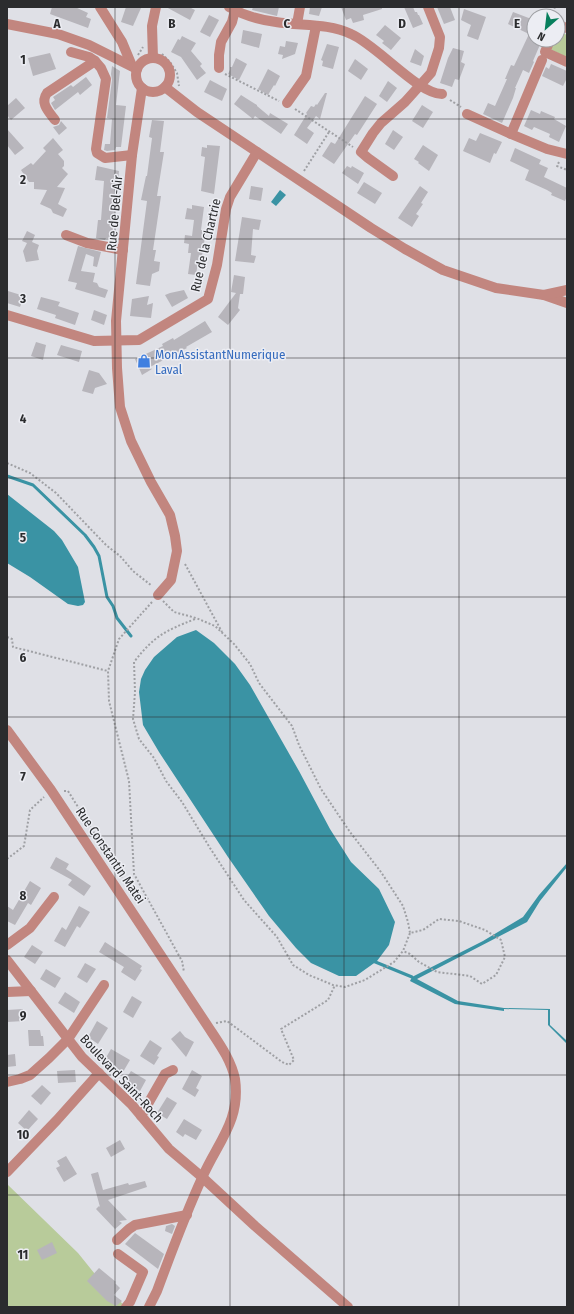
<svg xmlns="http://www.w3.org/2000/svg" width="574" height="1314" viewBox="0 0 574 1314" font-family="'Fira Sans Condensed',sans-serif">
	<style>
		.green { fill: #b8cb9a }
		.water { fill: #3a93a4 }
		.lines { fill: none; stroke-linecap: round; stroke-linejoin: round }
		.stream { stroke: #3a93a4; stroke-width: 3 }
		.building { fill: #b7b5bb }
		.path { stroke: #9fa0a4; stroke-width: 2; stroke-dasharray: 2 2; stroke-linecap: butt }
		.minor { stroke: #c2867f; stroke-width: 10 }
		.grid { fill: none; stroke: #2b2c2e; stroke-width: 1; stroke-opacity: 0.55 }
		.labels { text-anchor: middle; stroke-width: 3; stroke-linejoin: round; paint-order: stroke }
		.street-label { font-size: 13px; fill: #2b2c2e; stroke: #ecedf3 }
		.shop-label { font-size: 13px; fill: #366cbe; stroke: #ecedf3; text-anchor: start }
		.grid-label { font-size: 13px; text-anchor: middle; font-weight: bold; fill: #2b2c2e; stroke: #ecedf3; stroke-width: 3; stroke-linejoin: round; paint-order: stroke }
	</style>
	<rect width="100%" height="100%" fill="#dfe0e6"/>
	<g class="green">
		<path d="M558 31 567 35V57L547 48 550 40H558Z"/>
		<path d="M7 1184 78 1253 107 1289 126 1307H7Z"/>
	</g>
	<g class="water">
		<path d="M280 190 286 195 276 206 271 202Z"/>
		<path d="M7 494 54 531 62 540 78 567 85 602 83 605 78 606 68 604 30 577 7 563Z"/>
		<path d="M196 630 214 643 235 664 250 685 299 771 330 829 351 862 379 889 395 922 389 945 377 961 356 976H339L311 963 296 948 269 916 228 857 159 752 143 725 139 692 141 679 145 670 154 657 177 637Z"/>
		<path d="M567 863V867L540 901 527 922 417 979 458 1001 504 1008 550 1009V1025L567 1041V1044L548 1025V1010L504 1009V1011L455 1004 410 981 412 977 483 941 523 917 539 895Z"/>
	</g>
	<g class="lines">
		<g class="stream">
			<path d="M7 476 33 485 85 535 94 547 99 556 107 597 113 606 117 618 131 636"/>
			<path d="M373 961 412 977"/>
		</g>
	</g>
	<g class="building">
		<path d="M52 7H75L88 13 86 17 91 19 88 28 50 14Z"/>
		<path d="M126 7 141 8 133 26 121 22Z"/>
		<path d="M166 7H189L195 10 190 20Z"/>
		<path d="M253 7H279L277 16 252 10Z"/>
		<path d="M310 7H322L319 16 309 14Z"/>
		<path d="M341 7H382V9L363 15 364 20 353 23 351 18 346 20Z"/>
		<path d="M404 7H413L415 12H417L418 15H419L423 24 413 28Z"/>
		<path d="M437 7H450L455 20 444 24Z"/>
		<path d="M464 9 486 17 478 40 467 36 471 25 461 20Z"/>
		<path d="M513 12 534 20V40H542L533 61 534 62 529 73 523 70 515 88H516L513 98 502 123 483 114 488 103 495 106 507 79H505L511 65 514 66 529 34 508 24Z"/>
		<path d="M209 15 219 20 210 37 200 32Z"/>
		<path d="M385 25 401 38 391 50 382 43 384 41 376 35Z"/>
		<path d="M243 30 262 34 259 48 241 43Z"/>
		<path d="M182 36 196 43 191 51 202 64 200 66 206 73 197 80 181 57 171 52 178 39 180 40Z"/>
		<path d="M286 41 298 43 295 54 282 59 283 55 278 54 280 46 285 47Z"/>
		<path d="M327 44 339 47 333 69 322 66 323 61 321 60Z"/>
		<path d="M453 48 464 51 461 62 465 64 459 80 455 79 452 87 440 83 448 58Z"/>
		<path d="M415 49 424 56 421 66 410 62Z"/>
		<path d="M50 53 56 69 33 76 28 58Z"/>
		<path d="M236 58 247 64 239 80 228 74 230 70V67H232Z"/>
		<path d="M355 59 368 69 361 80 348 71Z"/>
		<path d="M551 64 567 71V78L563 86 542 76 546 67 549 69Z"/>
		<path d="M112 66 120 71 116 105 126 106 121 147H116L115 150 107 151 104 150 105 144H110L112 119 107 118 112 80 111 74Z"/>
		<path d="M268 69 280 76 275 86 274 85 268 95 258 89Z"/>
		<path d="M86 77 92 85 80 95 78 92 55 110 51 103 55 100 53 97 71 85 73 87Z"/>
		<path d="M210 80 227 89 222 101 204 92Z"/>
		<path d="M388 81 397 88 387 102 379 96Z"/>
		<path d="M325 93H327L320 119 316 116 307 128 314 133 307 144 294 135 307 114 306 113 311 106 314 107 316 104 317 105Z"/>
		<path d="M241 95 257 105V106L269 116 270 113 288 124 281 134 255 116 253 119 234 104Z"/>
		<path d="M365 96 377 104 357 135 355 134 334 164 322 156 331 142 335 144Z"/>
		<path d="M16 98 25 108 11 120 7 115V106Z"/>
		<path d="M422 105 433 112 423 128 412 121Z"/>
		<path d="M531 110 540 114 541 111 555 117 554 119 566 126 559 142 549 137 550 134 534 127 532 130 524 126Z"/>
		<path d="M152 120 164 121 160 152H164L157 196H161L153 250H156L154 261 160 262 159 271 152 274 150 286 136 284 147 201 141 200 146 176H147L152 138 149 137Z"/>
		<path d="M61 121 67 128 59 135 53 127 59 125Z"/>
		<path d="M7 129 24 148 15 155 7 145Z"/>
		<path d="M393 130 403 137 394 150 385 144Z"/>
		<path d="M480 133 502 142 496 154 494 153 490 163 463 151 469 138 476 141Z"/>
		<path d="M53 138 63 150 58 154 64 161V166L62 168 68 174 57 187 65 188 58 204 67 209 63 217 53 213 51 209 40 204 47 190 34 189V182H29L21 170 31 163 33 165 46 151 43 148Z"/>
		<path d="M207 145 220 146 214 194 201 191 205 157 201 156 202 147 207 148Z"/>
		<path d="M423 145 438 155 429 171 418 163 419 162 414 159Z"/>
		<path d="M515 148 541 160 539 164 548 168 544 177 567 188V196L565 201 551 195 552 193 547 190 525 180 529 170 510 161Z"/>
		<path d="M97 166 119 171 112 238H106L105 240 96 238 98 220H101L104 181 95 180Z"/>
		<path d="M347 166 351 168 352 166 364 173 358 184 342 173Z"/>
		<path d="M364 182 382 193 375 204 357 193Z"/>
		<path d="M251 186 263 188 261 201 249 199Z"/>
		<path d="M420 186 428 192 421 203 423 204 416 214 419 216 412 227 398 218Z"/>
		<path d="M192 205 204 207 201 230 206 231 202 256 199 255 196 275 188 274 191 253H188L189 244 184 243 185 235 192 236 194 220 185 219 187 208 192 209Z"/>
		<path d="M242 217 261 220 259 230 253 229 251 255 256 256 254 263 235 261Z"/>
		<path d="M27 231 35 235 32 242 39 245 37 251 39 260 26 262 23 251 27 243 22 241Z"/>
		<path d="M78 246 101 252 97 267 93 266 94 257 86 254 81 271 95 273 93 282 97 283 99 287 108 290 105 298 75 289 77 283 68 281Z"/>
		<path d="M234 275 245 277 243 294H240L238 308 240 310 228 325 218 317 236 293 231 292Z"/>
		<path d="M184 290 188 298 172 307 165 295 170 293Z"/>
		<path d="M8 291 24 296 20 307 7 303Z"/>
		<path d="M149 296 147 305 153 303 151 318 130 316 132 299Z"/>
		<path d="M41 297 60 302 58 306 79 313 75 325 55 318 56 315 37 309Z"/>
		<path d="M94 310 107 315 104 325 91 320Z"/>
		<path d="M205 321 212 332 186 347 187 348 150 367 152 369 142 375 135 359 163 346 162 344 173 338 174 340Z"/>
		<path d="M36 342 46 345 43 360 31 356Z"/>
		<path d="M61 345 82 351 79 362 57 355Z"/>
		<path d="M89 370 99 373 107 384 95 388 93 394 82 391Z"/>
		<path d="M56 857 69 864 66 869 91 886 84 896 68 885 72 880 50 868Z"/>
		<path d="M30 881 41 888 31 905 28 903 15 925 7 921V906L13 910Z"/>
		<path d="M79 906 90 912 80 928 77 926 65 947 54 941 62 927 66 930Z"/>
		<path d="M105 942 142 966 140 969 142 970 135 981 121 972 124 967 99 952Z"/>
		<path d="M32 945 43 952 35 964 24 957Z"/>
		<path d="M85 963 96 969 87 983 77 977Z"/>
		<path d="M46 969 61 978 55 988 40 979Z"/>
		<path d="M65 992 80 1002 74 1013 58 1003Z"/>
		<path d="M132 996 142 1002 133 1018 123 1012Z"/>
		<path d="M23 1009 24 1021 7 1022V1010Z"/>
		<path d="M97 1021 108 1028 98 1044 88 1037Z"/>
		<path d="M28 1030H40L41 1036H43L44 1046H29Z"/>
		<path d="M180 1031 185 1037 194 1042 186 1057 171 1039Z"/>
		<path d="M150 1040 162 1048 157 1056 159 1057 154 1065 140 1056Z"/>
		<path d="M111 1049 130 1060 123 1072 104 1061Z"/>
		<path d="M15 1054 16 1066 7 1067V1055Z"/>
		<path d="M75 1070 76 1082 58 1083 57 1071Z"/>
		<path d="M192 1070 202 1076 196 1088 199 1090 195 1097 182 1089Z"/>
		<path d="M131 1071 146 1080 140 1091 124 1082Z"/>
		<path d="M42 1085 51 1093 41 1105 31 1096Z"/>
		<path d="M167 1097 177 1103 167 1119 157 1113Z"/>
		<path d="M29 1110 38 1119 27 1131 18 1123Z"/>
		<path d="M184 1119 202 1130 196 1140 185 1134 183 1137 176 1132Z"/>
		<path d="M120 1140 125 1149 111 1157 106 1148Z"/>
		<path d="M66 1156 77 1174 64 1182 56 1168 60 1166 57 1161Z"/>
		<path d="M98 1172 103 1190 128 1183 129 1185 145 1181 147 1187 108 1200 127 1220 119 1221 122 1223 115 1229 96 1209 99 1206 100 1207 91 1174Z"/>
		<path d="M172 1224 175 1226 172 1234 165 1231 166 1226Z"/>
		<path d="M135 1233 164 1254 158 1269 125 1244Z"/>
		<path d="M52 1242 57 1253 42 1260 37 1250Z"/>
		<path d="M99 1268 116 1282 115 1283 120 1288 114 1295 122 1301 116 1306 107 1301 87 1281Z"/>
	</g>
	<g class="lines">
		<g class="path">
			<path d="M551 16 555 7"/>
			<path d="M162 54 170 62 177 73 179 86"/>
			<path d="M138 55 143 47"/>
			<path d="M225 74 279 101"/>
			<path d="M450 100 461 107"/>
			<path d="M295 109 353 147"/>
			<path d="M559 162 557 166 567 170"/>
			<path d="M304 171 329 132"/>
			<path d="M7 463 30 473 56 493 106 545 120 556 133 571 152 586"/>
			<path d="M185 564 222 632"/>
			<path d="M163 601 174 612 196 618 215 626 234 644 250 664 259 683 292 726 299 745 321 789 350 832 381 872 403 906 408 922 410 933 423 930 439 919 459 921 485 930 501 940 505 957 496 975 482 984 470 976 437 972 419 962 410 954 403 951"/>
			<path d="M152 602 119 639 108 671 109 701 129 781 134 874 182 961 184 972"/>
			<path d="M195 619C165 631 154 636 134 662L135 692 133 719 139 739 154 758 166 781 182 802 210 848 244 900 277 937 293 965 309 975 333 985 345 987 365 980 394 962 403 951 410 933"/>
			<path d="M7 637 12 639 13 647 108 671"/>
			<path d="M64 791H68L123 879"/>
			<path d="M7 859 24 846 30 810 44 797"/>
			<path d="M216 1023 227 1021 282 1062 289 1065 294 1060 281 1029 328 1000 335 985"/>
		</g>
		<g class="minor">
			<path d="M100 7 122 42 132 66"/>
			<path d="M229 7C243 15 260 20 276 22 301 26 328 23 351 34 377 45 418 94 442 94"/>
			<path d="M7 24 58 34 89 45 137 69"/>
			<path d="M297 24 300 7"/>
			<path d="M558 25 567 28"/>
			<path d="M550 40 545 52 567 62"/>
			<path d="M71 52 89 57 95 61 101 68 106 79 96 149 97 153 105 158 132 155"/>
			<path d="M153 58 152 26 156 7"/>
			<circle cx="153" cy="75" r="17"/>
			<path d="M542 60 511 134 547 149 567 154"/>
			<path d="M219 68V55L221 42 232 22 235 10"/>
			<path d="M165 87 197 112 371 228 405 249 443 270 496 288 544 295 567 303"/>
			<path d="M142 88 132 155 116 321 117 368 120 407 131 441 151 482 170 515 175 536 177 551 171 580 158 595"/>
			<path d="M287 103 306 76 316 26"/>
			<path d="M467 114 511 134"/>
			<path d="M55 120C48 111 40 103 47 93L95 61"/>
			<path d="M393 176 368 158 361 152 373 133 381 123 405 102 431 73 439 48 440 37 428 7"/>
			<path d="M66 235 87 243 123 250"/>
			<path d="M544 295 567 290"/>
			<path d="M7 315 94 341 139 340 208 299 217 265 226 209 230 197 257 152"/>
			<path d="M7 730 51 790 207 1025C218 1042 231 1059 235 1079 241 1121 217 1143 202 1178 185 1215 171 1253 157 1291L149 1307"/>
			<path d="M7 945 30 928 54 897"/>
			<path d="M7 960 82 1057 132 1105 169 1149 202 1177 255 1226 348 1307"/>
			<path d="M7 992 31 991"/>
			<path d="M7 1082 20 1079 30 1075 49 1058 68 1039 104 985"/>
			<path d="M141 1116 165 1074 173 1070"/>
			<path d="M7 1172 57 1120 99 1073"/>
			<path d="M117 1240 129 1229 135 1225 187 1215"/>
			<path d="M118 1254 143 1272 130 1302 126 1307"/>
		</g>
	</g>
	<path class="grid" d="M115 7V1307M230 7V1307M344 7V1307M459 7V1307M7 119H567M7 239H567M7 358H567M7 478H567M7 597H567M7 717H567M7 836H567M7 956H567M7 1075H567M7 1195H567"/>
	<defs>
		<g id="shop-bare" transform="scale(1.08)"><path d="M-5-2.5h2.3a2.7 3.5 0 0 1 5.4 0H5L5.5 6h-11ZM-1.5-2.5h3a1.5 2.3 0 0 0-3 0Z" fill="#3f7fe0" stroke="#ecedf3" stroke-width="2.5" paint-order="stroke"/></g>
	</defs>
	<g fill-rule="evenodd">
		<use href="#shop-bare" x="144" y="361"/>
	</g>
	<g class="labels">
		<g class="street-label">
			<text transform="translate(114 213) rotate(-85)" y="5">Rue de Bel-Air</text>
			<text transform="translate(205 245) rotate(-77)" y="5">Rue de la Chartrie</text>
			<text transform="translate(111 855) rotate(56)" y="5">Rue Constantin Matei</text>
			<text transform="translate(122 1078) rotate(47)" y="5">Boulevard Saint-Roch</text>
		</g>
		<g class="shop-label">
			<text x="155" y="359">MonAssistantNumerique<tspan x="155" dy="15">Laval</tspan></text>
		</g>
	</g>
	<g class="grid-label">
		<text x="57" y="28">A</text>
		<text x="172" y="28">B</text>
		<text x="287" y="28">C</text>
		<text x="402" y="28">D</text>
		<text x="517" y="28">E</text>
		<text x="23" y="64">1</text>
		<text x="23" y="184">2</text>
		<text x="23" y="303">3</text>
		<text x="23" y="423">4</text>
		<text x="23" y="542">5</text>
		<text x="23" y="662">6</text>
		<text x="23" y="781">7</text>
		<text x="23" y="900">8</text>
		<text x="23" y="1020">9</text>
		<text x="23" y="1139">10</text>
		<text x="23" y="1259">11</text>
	</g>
	<rect width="574" height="1314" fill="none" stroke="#2b2c2e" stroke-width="16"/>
	<g transform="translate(546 28) rotate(208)"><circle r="19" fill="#ecedf3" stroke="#9fa0a4"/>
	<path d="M0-3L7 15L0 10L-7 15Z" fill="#087f5d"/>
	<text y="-6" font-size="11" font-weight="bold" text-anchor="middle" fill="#2b2c2e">N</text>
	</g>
</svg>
